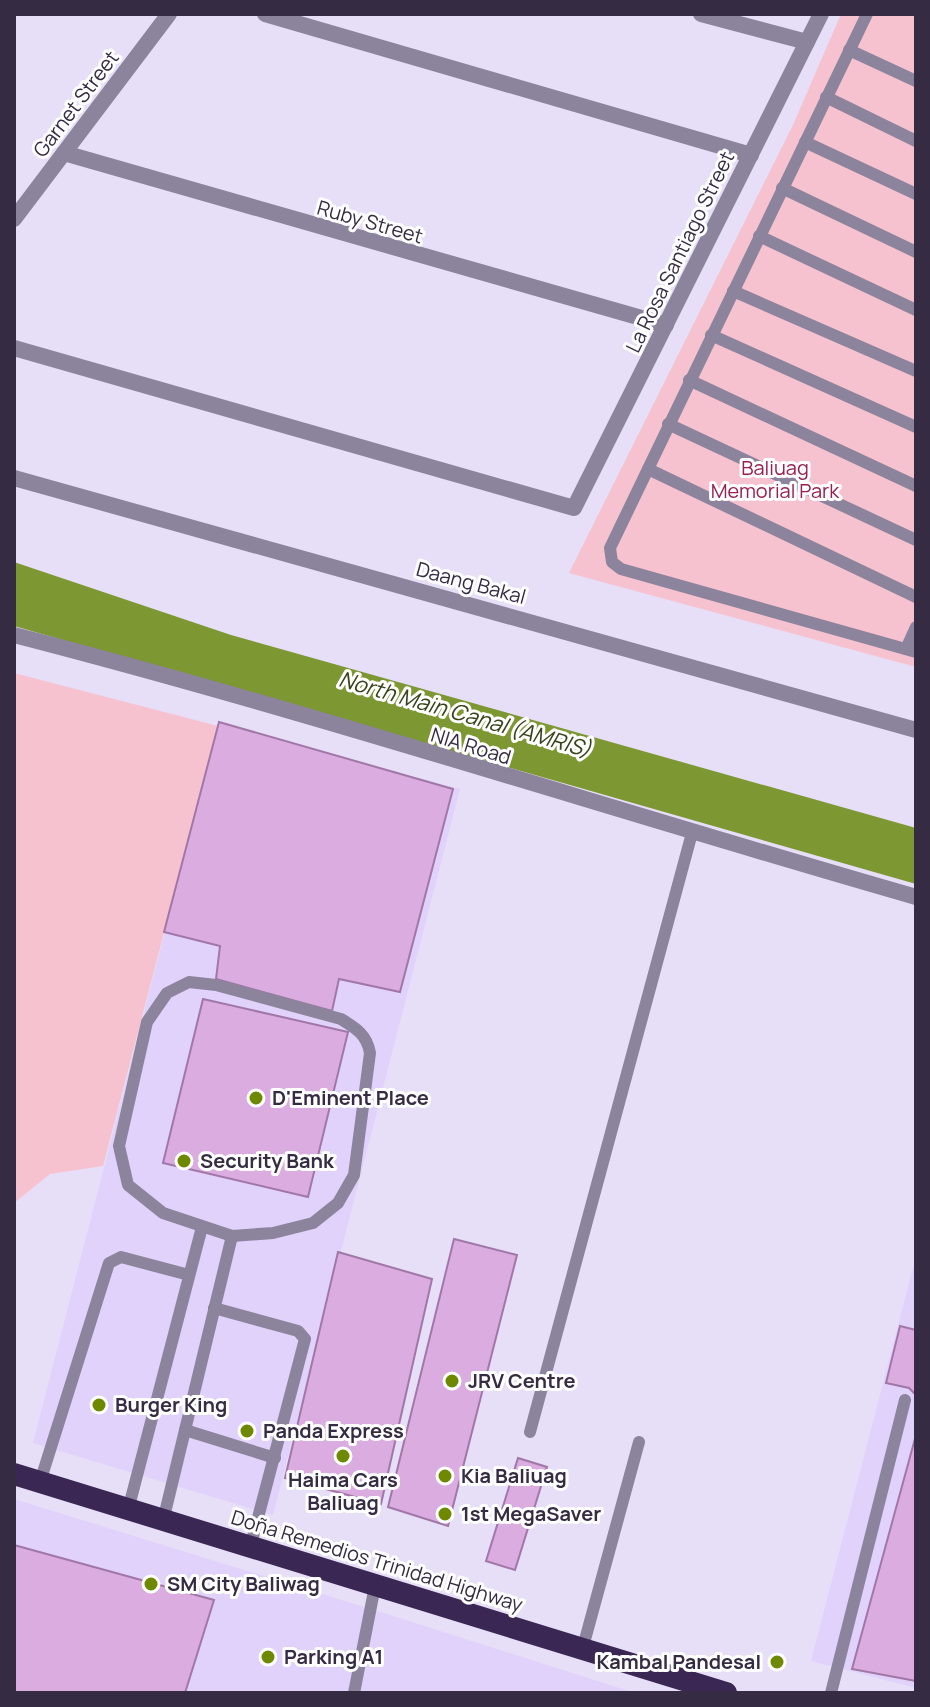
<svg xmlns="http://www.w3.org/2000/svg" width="930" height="1707" viewBox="0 0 930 1707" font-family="Manrope,sans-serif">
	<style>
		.built { fill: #e1d2fb }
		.green { fill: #f7c2cf }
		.water { fill: #7d9732 }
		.building { fill: #daace0; stroke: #a177a7; stroke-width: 2 }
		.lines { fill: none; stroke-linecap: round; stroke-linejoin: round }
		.service { stroke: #8c839c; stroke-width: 12 }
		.minor { stroke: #8c839c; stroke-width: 16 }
		.tertiary { stroke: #8c839c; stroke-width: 16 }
		.trunk { stroke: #3b2754; stroke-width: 22 }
		.poi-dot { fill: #6e8900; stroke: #fff; stroke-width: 3 }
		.labels { text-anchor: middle; stroke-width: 6; stroke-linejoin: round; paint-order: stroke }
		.street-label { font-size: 20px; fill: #352c44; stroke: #fff }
		.park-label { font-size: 20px; fill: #981f4f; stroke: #fff }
		.poi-label { font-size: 20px; font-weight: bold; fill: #352c44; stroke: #fff; text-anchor: start }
		.water-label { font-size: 22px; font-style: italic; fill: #38431a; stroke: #fff }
	</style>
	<rect width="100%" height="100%" fill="#e7def7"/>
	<g class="built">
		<path d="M218 726 460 789 273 1515 33 1443Z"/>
		<path d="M916 1256V1688L811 1661Z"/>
		<path d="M14 1499 390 1615 635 1693H14Z"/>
	</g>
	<g class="green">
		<path d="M841 14H916V667L569 573 793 125Z"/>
		<path d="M14 673 218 726 103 1166 50 1174 14 1203Z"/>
	</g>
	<path class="water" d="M14 562 231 635 916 828V884L14 626Z"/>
	<g class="building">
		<path d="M219 722 453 789 400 992 339 979 332 1011 216 979 220 946 164 932Z"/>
		<path d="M203 999 348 1032 308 1197 163 1163Z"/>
		<path d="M454 1239 517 1255 448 1526 388 1507Z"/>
		<path d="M338 1252 432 1279 381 1504 285 1478Z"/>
		<path d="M900 1326 916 1330V1395L909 1388 886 1383Z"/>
		<path d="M916 1435V1681L852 1669Z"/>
		<path d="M518 1458 547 1467 515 1570 486 1561Z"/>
		<path d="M14 1545 214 1600 185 1693H14Z"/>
	</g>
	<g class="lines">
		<g class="service">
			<path d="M867 14 610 548 612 562 621 569 916 652"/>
			<path d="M849 50 916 81"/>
			<path d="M826 97 916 141"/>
			<path d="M805 142 916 194"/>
			<path d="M782 188 916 252"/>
			<path d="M759 236 916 310"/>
			<path d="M733 291 916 371"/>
			<path d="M711 335 916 427"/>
			<path d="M689 380 916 486"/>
			<path d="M668 424 916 540"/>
			<path d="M648 469 916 597"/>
			<path d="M906 649 916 627"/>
			<path d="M189 982 216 985 341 1019C356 1028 367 1035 370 1053L354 1175 338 1203 313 1223 273 1233 232 1236 163 1213 128 1185 119 1146 147 1022 167 993Z"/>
			<path d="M214 1308 298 1331 305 1339 250 1548"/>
			<path d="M185 1430 275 1458"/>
			<path d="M530 1432 692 833"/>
			<path d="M40 1482 109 1263 121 1257 189 1275"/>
			<path d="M128 1510 202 1227"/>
			<path d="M163 1521 232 1236"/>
			<path d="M583 1647 639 1442"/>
			<path d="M354 1693 375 1586"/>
			<path d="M831 1693 905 1400"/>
		</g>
		<g class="minor">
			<path d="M265 14 751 155"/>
			<path d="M701 14 807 42"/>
			<path d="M64 153 666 325"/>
			<path d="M14 219 169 14"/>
			<path d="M14 348 574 508 821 14"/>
			<path d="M14 478 916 730"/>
		</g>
		<path class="tertiary" d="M14 635C317 713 615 811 916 897"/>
		<path class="trunk" d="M14 1474 726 1693"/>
	</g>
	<g class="poi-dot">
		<circle cx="256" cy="1098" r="8"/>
		<circle cx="184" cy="1161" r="8"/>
		<circle cx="452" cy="1381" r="8"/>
		<circle cx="99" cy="1405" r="8"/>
		<circle cx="247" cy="1431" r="8"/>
		<circle cx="343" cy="1456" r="8"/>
		<circle cx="445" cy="1476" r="8"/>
		<circle cx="445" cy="1514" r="8"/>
		<circle cx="151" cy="1584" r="8"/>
		<circle cx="268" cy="1657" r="8"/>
		<circle cx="777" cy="1662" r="8"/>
	</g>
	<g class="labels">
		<g class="street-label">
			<text transform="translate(76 104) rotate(-53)" y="7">Garnet Street</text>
			<text transform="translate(370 222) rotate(16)" y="7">Ruby Street</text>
			<text transform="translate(680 252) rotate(-64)" y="7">La Rosa Santiago Street</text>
			<text transform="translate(471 583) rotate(15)" y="7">Daang Bakal</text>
			<text transform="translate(471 746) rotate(17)" y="7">NIA Road</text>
			<text transform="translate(377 1561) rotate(17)" y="7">Doña Remedios Trinidad Highway</text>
		</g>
		<g class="park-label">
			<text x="775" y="475">Baliuag<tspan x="775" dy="23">Memorial Park</tspan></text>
		</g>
		<g class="poi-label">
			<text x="272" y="1105">D'Eminent Place</text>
			<text x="200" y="1168">Security Bank</text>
			<text x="468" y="1388">JRV Centre</text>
			<text x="115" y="1412">Burger King</text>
			<text x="263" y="1438">Panda Express</text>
			<text x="461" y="1483">Kia Baliuag</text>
			<text x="343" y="1487" text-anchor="middle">Haima Cars<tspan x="343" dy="23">Baliuag</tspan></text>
			<text x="461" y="1521">1st MegaSaver</text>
			<text x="167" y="1591">SM City Baliwag</text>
			<text x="284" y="1664">Parking A1</text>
			<text x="761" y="1669" text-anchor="end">Kambal Pandesal</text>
		</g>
		<g class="water-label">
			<text transform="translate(465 714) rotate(16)" y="8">North Main Canal (AMRIS)</text>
		</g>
	</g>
	<rect width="930" height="1707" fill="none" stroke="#352c44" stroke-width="32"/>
</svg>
